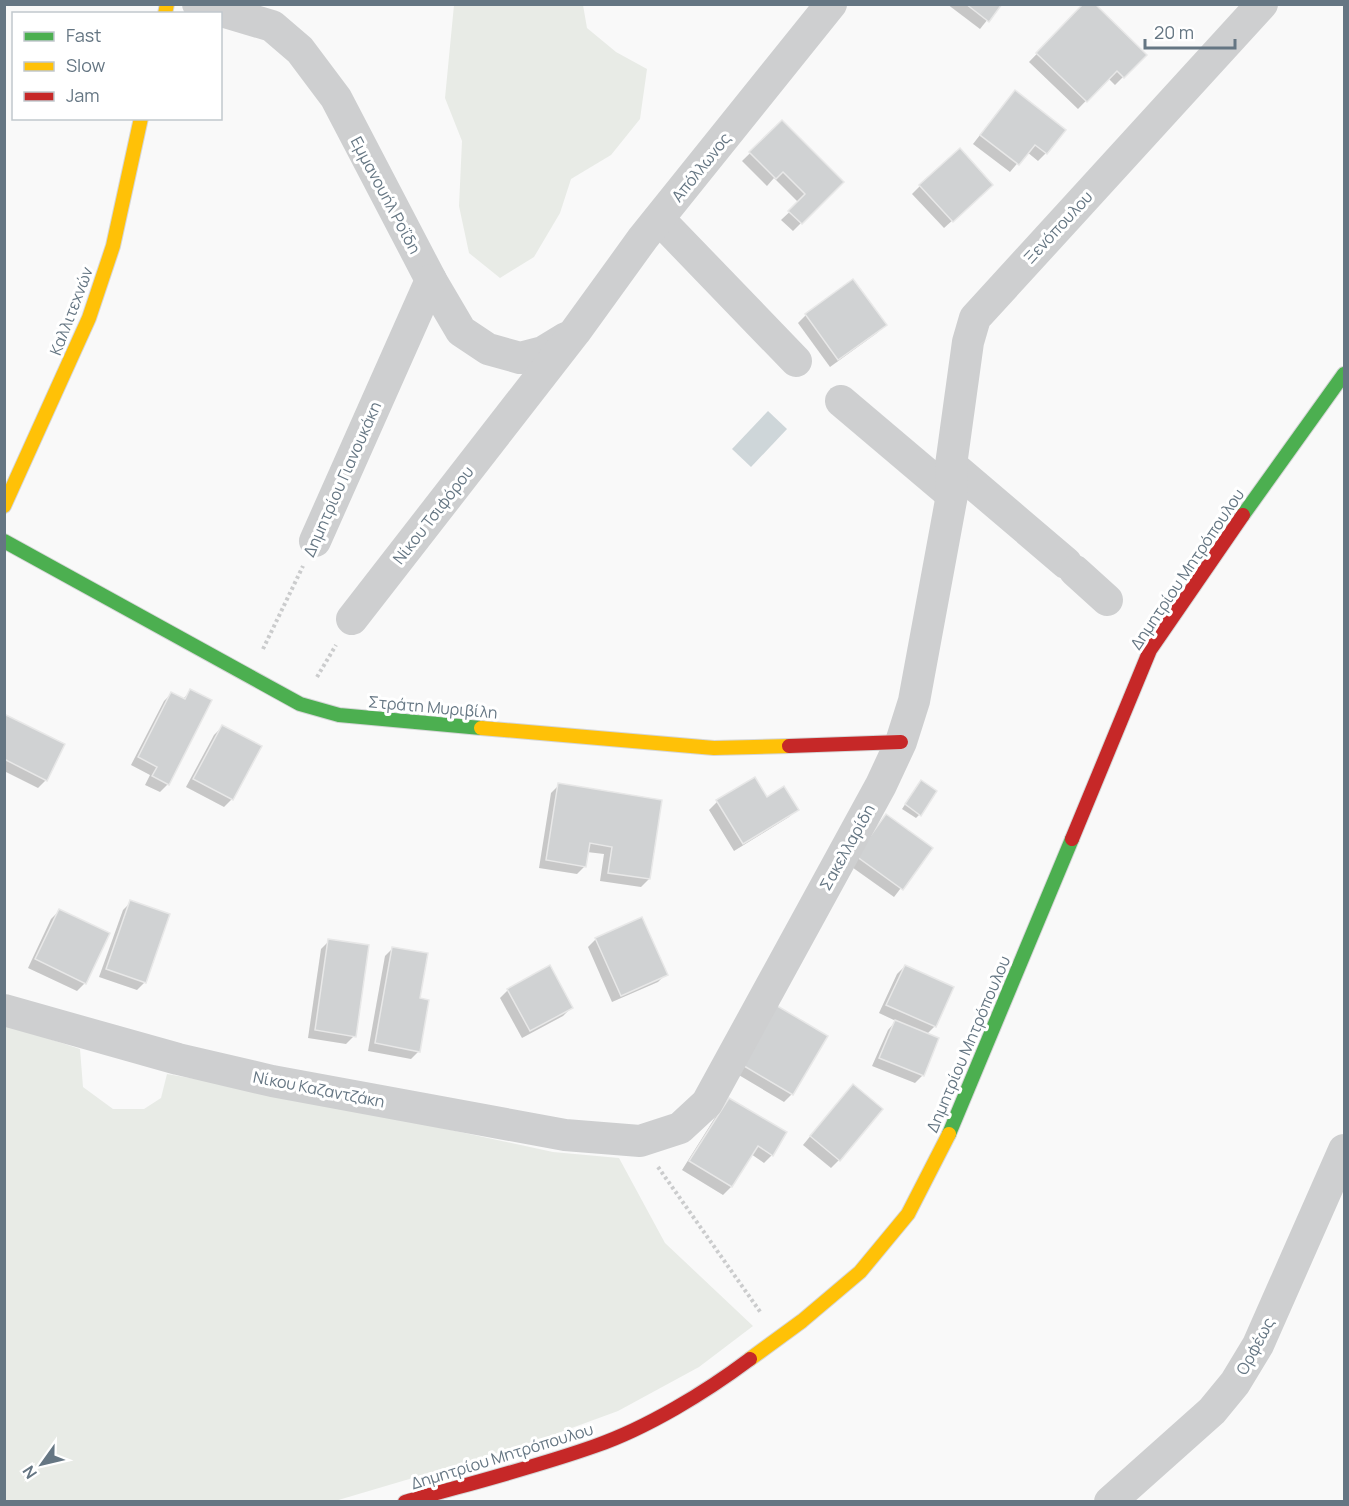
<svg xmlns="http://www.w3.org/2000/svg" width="1349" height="1506" viewBox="0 0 1349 1506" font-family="Manrope,sans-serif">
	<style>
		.green { fill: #e8ebe6 }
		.water { fill: #ced6d9 }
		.shadow { fill: #0003 }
		.building { fill: #d0d2d3; stroke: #e8e8e8; stroke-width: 1.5 }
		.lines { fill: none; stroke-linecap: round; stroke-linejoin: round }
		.fast-casing { stroke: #d5d6d7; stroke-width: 16 }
		.slow-casing { stroke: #d5d6d7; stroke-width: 16 }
		.jam-casing { stroke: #d5d6d7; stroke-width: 16 }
		.path { stroke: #cbcccd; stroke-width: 4; stroke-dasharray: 3 3; stroke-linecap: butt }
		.street { stroke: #cecfd0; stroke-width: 32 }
		.fast { stroke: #4caf50; stroke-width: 14 }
		.slow { stroke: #ffc107; stroke-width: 14 }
		.jam { stroke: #c62828; stroke-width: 14 }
		.labels { text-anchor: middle; stroke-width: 6; stroke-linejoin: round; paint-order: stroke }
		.street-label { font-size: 16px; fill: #657683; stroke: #fff }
	</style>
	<rect width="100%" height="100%" fill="#f9f9f9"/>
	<g class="green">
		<path d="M454 5H583L587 28 616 52 647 69 640 119 611 155 571 179 560 213 534 257 500 278 469 253 459 206 462 141 445 98Z"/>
		<path d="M4 1024 80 1049 83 1087 113 1109H144L161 1098 167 1074 293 1096 553 1152 619 1158 665 1243 753 1326 699 1367 618 1411 528 1444 335 1501H5Z"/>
	</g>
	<path class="water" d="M768 411 787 429 751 467 732 449Z"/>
	<g class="shadow">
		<path d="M947 4H1000L980 29Z"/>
		<path d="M1085 4 1145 55 1115 85 1108 78 1078 109 1029 62Z"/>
		<path d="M1007 100 1046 153 1038 161 1027 152 1010 172 973 144Z"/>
		<path d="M782 122 842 182 793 231 781 220 799 203 774 178 767 186 742 161Z"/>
		<path d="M920 186 983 193 944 228 912 194Z"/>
		<path d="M853 281 885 325 877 333 830 367 798 323 806 315Z"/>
		<path d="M191 691 168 784 160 792 145 785 150 775 131 765 164 701 172 693 183 699Z"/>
		<path d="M4 715 46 780 38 788 4 771Z"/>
		<path d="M222 727 232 799 224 807 186 787 214 735Z"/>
		<path d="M754 779 767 799 797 809 789 817 734 851 709 810 717 802Z"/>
		<path d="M559 785 649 879 641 887 600 881 604 854 587 852 585 866 577 874 539 868 551 793Z"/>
		<path d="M918 785 919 815 916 818 902 809Z"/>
		<path d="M886 816 931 849 894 897 849 865Z"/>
		<path d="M131 902 145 982 137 990 99 977 123 910Z"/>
		<path d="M59 911 85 983 77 991 28 968 51 919Z"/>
		<path d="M596 939 666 974 658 982 612 1002 588 947Z"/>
		<path d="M329 941 354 1036 346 1044 308 1038 321 949Z"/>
		<path d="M393 948 419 1051 411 1059 368 1051 385 956Z"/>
		<path d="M905 966 935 1026 927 1034 923 1075 915 1083 872 1066 888 1030 896 1021 879 1013 897 974Z"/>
		<path d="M508 990 571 1008 563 1016 522 1038 500 998Z"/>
		<path d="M766 1014 826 1037 792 1094 784 1102 732 1071Z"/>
		<path d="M845 1094 839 1160 831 1168 803 1145Z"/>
		<path d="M729 1100 772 1155 764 1163 751 1154 731 1187 723 1195 682 1170 721 1108Z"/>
	</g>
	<g class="building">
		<path d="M966 4H1002L989 22Z"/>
		<path d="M1083 4H1095L1147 55 1124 78 1117 71 1087 102 1036 53Z"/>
		<path d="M1015 90 1066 130 1047 154 1035 145 1019 165 980 135Z"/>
		<path d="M782 120 844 182 802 224 788 211 805 194 783 172 776 179 749 152Z"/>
		<path d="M960 148 993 185 953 222 919 185Z"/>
		<path d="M853 279 887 325 838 360 805 314Z"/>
		<path d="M190 689 212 700 169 785 152 776 157 767 138 757 171 692 185 699Z"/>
		<path d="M4 714 65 744 47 781 4 759Z"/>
		<path d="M222 725 262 746 233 800 193 779Z"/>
		<path d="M755 777 767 797 784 786 799 810 743 844 716 800Z"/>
		<path d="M921 780 937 791 921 816 905 804Z"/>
		<path d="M558 783 662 800 650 879 608 873 612 847 590 843 586 867 546 860Z"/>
		<path d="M886 814 933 848 903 890 856 856Z"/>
		<path d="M130 900 170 914 146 983 106 969Z"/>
		<path d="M59 909 110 933 86 984 35 959Z"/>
		<path d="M642 917 668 975 621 996 595 938Z"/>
		<path d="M328 939 369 945 356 1037 315 1030Z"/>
		<path d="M392 947 428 953 420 998 429 1000 420 1052 375 1043Z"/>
		<path d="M550 965 573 1008 530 1031 507 989Z"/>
		<path d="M905 965 954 987 936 1027 886 1005Z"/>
		<path d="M774 1004 828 1036 793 1095 739 1063Z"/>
		<path d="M895 1020 939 1038 924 1076 879 1058Z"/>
		<path d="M853 1084 883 1109 840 1161 810 1136Z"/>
		<path d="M729 1098 787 1132 773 1156 758 1146 732 1187 689 1161Z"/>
	</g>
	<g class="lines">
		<g class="fast-casing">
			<g id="fast">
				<path d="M1243 515 1344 374"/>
				<path d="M4 541 300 704 339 715 481 728"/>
				<path d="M949 1134 1072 839"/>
			</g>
		</g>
		<g class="slow-casing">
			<g id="slow">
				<path d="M165 14 167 4"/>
				<path d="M4 506 89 318 113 246 141 118"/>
				<path d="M481 728 714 748 789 746"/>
				<path d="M750 1359 802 1321 860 1272 908 1214 949 1134"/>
			</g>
		</g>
		<g class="jam-casing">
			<g id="jam">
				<path d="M789 746 901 742"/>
				<path d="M1072 839 1150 650 1243 515"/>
				<path d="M405 1502C468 1484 533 1468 595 1446 647 1428 706 1392 750 1359"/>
			</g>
		</g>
		<g class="path">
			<path d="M263 649 303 566"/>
			<path d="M317 677 336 645"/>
			<path d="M658 1167 761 1313"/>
		</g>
		<g class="street">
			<path d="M198 4 272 26 300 50 336 98 431 280 461 331 488 349 520 358 543 352 566 338"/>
			<path d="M659 219 796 361"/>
			<path d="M841 401 952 495"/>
			<path d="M951 465 1066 563"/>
			<path d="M315 541 431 280"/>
			<path d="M1075 571 1107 600"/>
			<path d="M352 619 575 332 643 238 831 4"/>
			<path d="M4 1010 178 1059 272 1081 565 1135 640 1141 680 1128 707 1103 881 785 901 742 914 701 952 495 951 465 968 342 975 318 1262 4"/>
			<path d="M1110 1502 1212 1411 1235 1383 1258 1345 1344 1150"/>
		</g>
		<use href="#fast" class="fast"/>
		<use href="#slow" class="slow"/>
		<use href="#jam" class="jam"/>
	</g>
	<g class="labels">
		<g class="street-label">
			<text transform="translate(701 167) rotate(-51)" y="6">Απόλλωνος</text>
			<text transform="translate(386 195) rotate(62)" y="6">Εμμανουήλ Ροΐδη</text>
			<text transform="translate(1058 227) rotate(-47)" y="6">Ξενόπουλου</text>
			<text transform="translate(71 311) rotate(-69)" y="6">Καλλιτεχνών</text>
			<text transform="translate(342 479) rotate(-66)" y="6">Δημητρίου Γιανουκάκη</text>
			<text transform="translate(433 515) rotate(-52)" y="6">Νίκου Τσιφόρου</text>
			<text transform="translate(1187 569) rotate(-56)" y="6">Δημητρίου Μητρόπουλου</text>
			<text transform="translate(433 707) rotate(5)" y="6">Στράτη Μυριβίλη</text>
			<text transform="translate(847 847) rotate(-61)" y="6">Σακελλαρίδη</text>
			<text transform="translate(968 1044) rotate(-67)" y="6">Δημητρίου Μητρόπουλου</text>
			<text transform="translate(319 1089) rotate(11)" y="6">Νίκου Καζαντζάκη</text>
			<text transform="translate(1255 1346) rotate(-62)" y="6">Ορφέως</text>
			<text transform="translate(502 1456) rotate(-17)" y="6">Δημητρίου Μητρόπουλου</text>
		</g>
	</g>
	<rect width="1349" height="1506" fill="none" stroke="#657683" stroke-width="12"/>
	<rect x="12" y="12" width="210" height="108" fill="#ffffff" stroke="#c1c8cd" stroke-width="1.5"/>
	<rect x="24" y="32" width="30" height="9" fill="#4caf50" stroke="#c1c8cd" stroke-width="1.5"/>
	<text x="66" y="42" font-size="18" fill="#657683">Fast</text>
	<rect x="24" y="62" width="30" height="9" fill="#ffc107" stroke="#c1c8cd" stroke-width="1.5"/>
	<text x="66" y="72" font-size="18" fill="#657683">Slow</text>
	<rect x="24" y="92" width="30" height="9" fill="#c62828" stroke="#c1c8cd" stroke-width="1.5"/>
	<text x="66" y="102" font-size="18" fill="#657683">Jam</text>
	<g transform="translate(42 1464) rotate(236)" stroke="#ffffff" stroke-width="4.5" paint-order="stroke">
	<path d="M0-4.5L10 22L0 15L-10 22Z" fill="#657683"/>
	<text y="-9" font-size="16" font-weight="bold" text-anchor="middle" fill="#657683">N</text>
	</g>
	<path d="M1145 39v9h90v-9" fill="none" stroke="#657683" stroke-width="3"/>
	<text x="1154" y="39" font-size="18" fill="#657683" stroke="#ffffff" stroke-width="4.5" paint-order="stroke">20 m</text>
</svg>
